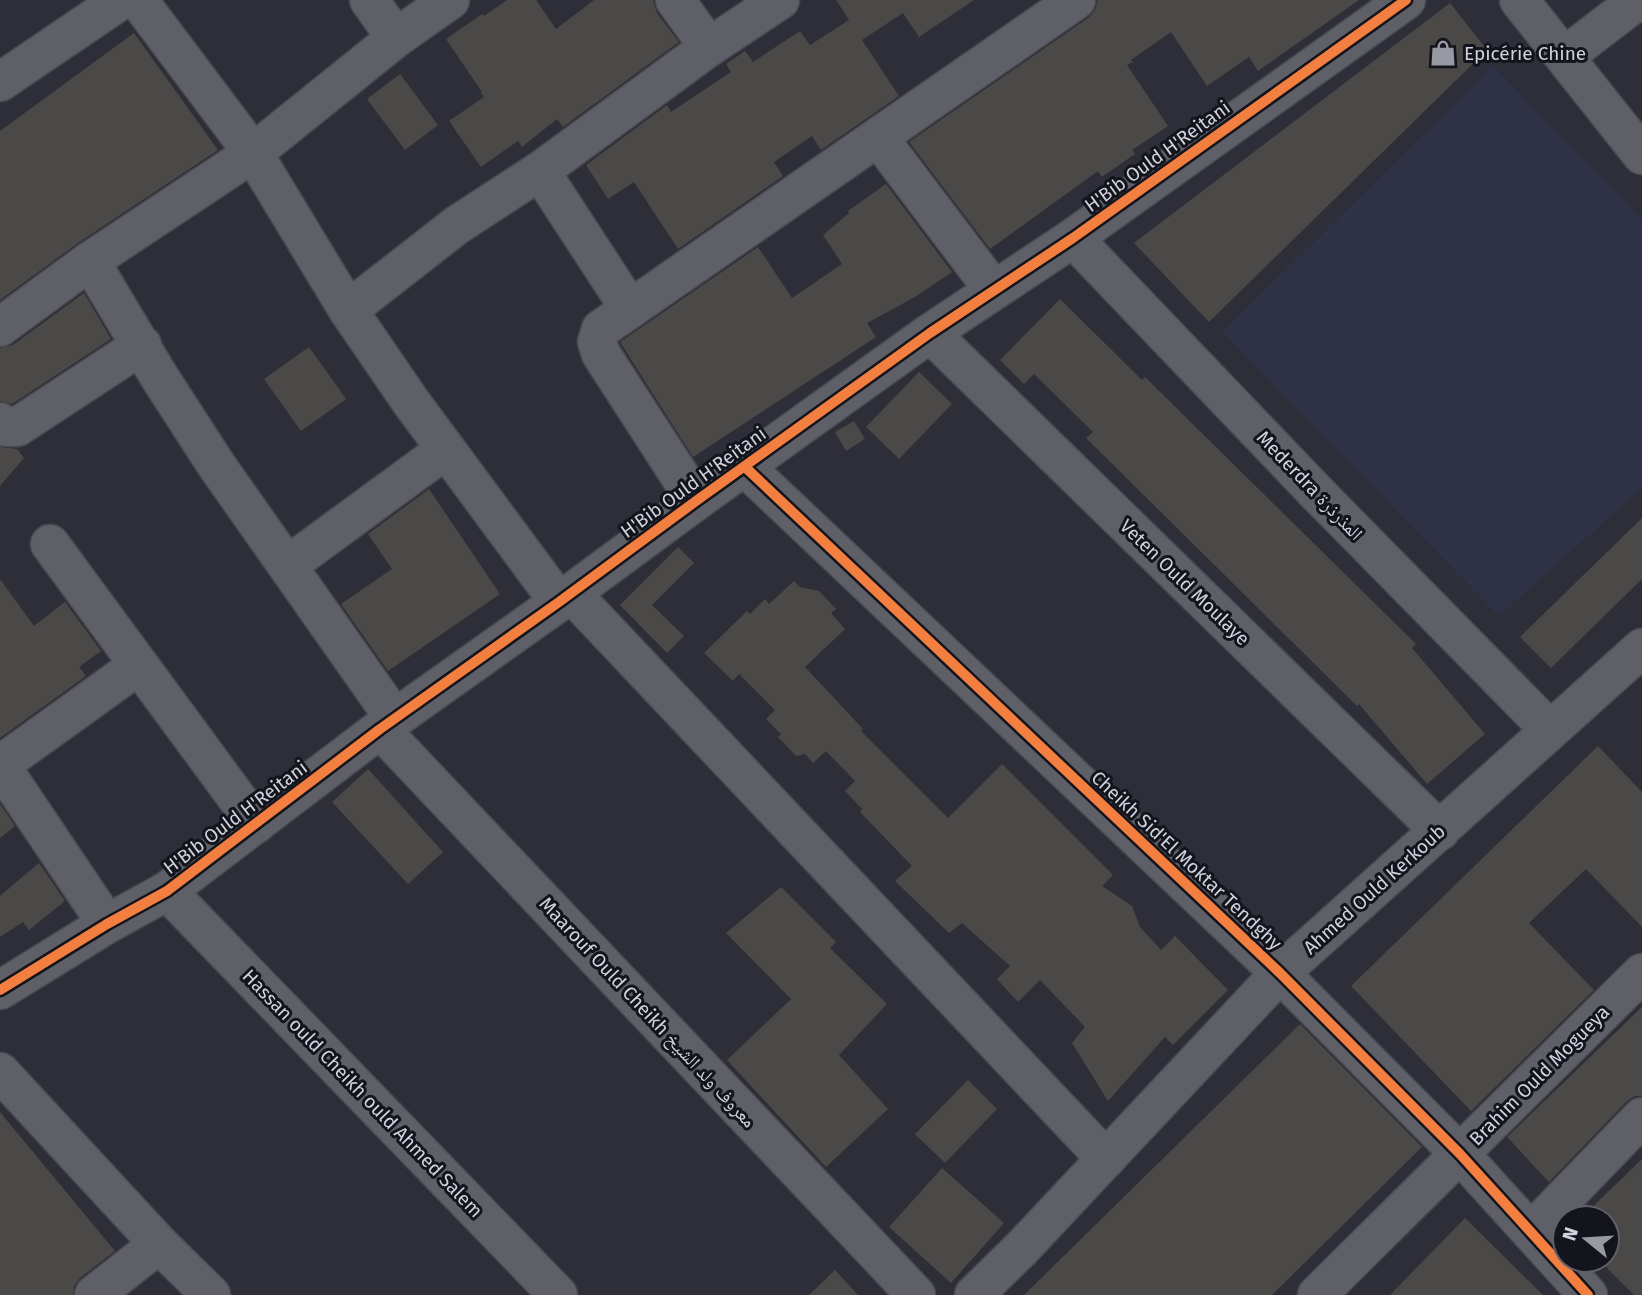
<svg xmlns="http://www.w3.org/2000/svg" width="1642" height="1295" viewBox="0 0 1642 1295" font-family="'Fira Sans','Noto Naskh Arabic',sans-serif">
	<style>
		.built { fill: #2f3247 }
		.building { fill: #4b4947 }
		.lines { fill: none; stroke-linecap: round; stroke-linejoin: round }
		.minor-casing { stroke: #484951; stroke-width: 41 }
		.minor { stroke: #5e5f67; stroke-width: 38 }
		.cycleway-casing { stroke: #13141c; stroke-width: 15 }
		.cycleway { stroke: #f27e40; stroke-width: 10 }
		.labels { text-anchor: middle; stroke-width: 6; stroke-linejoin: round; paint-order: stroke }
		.poi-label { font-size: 19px; fill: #d0d2dd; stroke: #13141c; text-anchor: start }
		.street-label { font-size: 19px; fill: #d0d2dd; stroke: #13141c }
	</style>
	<rect width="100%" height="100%" fill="#2d2e37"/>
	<path class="built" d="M1493 66 1642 219V488L1499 616 1222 332Z"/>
	<g class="building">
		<path d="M507 0H536L556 29 594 0H653L657 13 679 42 563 127 557 119 522 147 518 141 481 167 449 121 484 97 481 93 482 92 446 39 482 14 484 16Z"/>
		<path d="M836 0H974L919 37 903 13 862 40 899 96 821 150 812 136 774 162 783 176 678 249 634 182 608 199 586 165 667 105 671 112 731 72 726 64 745 51 753 62 800 31 810 45 849 20Z"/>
		<path d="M1098 0H1359L1258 71 1249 57 1207 86 1171 32 1131 60 1133 62 1127 65 1168 126 1132 150 1135 154 1102 177 1098 171 990 249 909 142 1088 18 1095 10Z"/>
		<path d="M1450 3 1487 50 1209 322 1134 243Z"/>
		<path d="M134 33 218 150 78 243 0 300V131Z"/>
		<path d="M400 74 438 125 405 150 367 99Z"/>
		<path d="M886 184 952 272 915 297 867 323 876 337 693 457 620 342 758 247 792 298 842 264 823 235 849 213 848 211Z"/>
		<path d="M84 293 111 339 12 404 0 401V348L13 345Z"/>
		<path d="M1060 299 1142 380 1145 377 1416 644 1412 648 1485 734 1427 784 1359 704 1357 706 1086 438 1093 432 1034 374 1024 384 1000 360Z"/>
		<path d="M309 347 346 399 301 431 264 379Z"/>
		<path d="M919 372 952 404 899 459 866 427Z"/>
		<path d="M854 421 865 439 846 451 835 432Z"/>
		<path d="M0 447 17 449 24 458 0 486Z"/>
		<path d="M429 489 500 594 388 671 341 604 392 569 368 534Z"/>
		<path d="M1642 518V579L1551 668 1520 637Z"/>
		<path d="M678 547 694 563 652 605 684 636 667 653 620 605Z"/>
		<path d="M0 579 34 626 65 602 101 651 79 667 86 676 0 738Z"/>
		<path d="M794 581 800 587 819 591 836 609 831 613 845 629 805 667 863 729 861 731 948 818 1002 764 1113 875 1102 886 1132 906 1140 927 1161 950 1175 936 1228 990 1173 1045 1165 1037 1108 1101 1072 1043 1085 1027 1040 980 1018 1002 997 979 1010 966 962 923 949 933 895 881 912 866 860 812 862 809 845 791 855 781 826 751 813 763 805 754 796 756 778 737 781 734 766 719 775 710 739 674 733 681 704 653 747 611 750 614 765 599 769 604Z"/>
		<path d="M1598 746 1642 792V927L1586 869 1529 923 1594 990 1471 1111 1351 986Z"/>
		<path d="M368 769 443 852 408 884 332 802Z"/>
		<path d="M0 804 15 826 0 838Z"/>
		<path d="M39 863 65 901 29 930 23 922 0 937V896Z"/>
		<path d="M781 887 836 942 830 948 887 1004 839 1055 888 1109 826 1167 727 1060 791 999 726 933Z"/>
		<path d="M1642 1007V1096H1635L1626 1102 1549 1182 1507 1137Z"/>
		<path d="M1300 1024 1422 1147 1272 1295H1024Z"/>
		<path d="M968 1080 997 1109 945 1163 915 1134Z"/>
		<path d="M0 1112 115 1251 80 1278 74 1286 73 1295H0Z"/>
		<path d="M1642 1159V1295H1634L1607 1268V1218H1581Z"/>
		<path d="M942 1168 1004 1223 951 1283 889 1227Z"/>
		<path d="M1465 1218 1543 1295H1390Z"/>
		<path d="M835 1270 858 1295H809Z"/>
	</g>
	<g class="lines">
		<g class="minor-casing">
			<g id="minor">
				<path d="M138 0 253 153 348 310 411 402 559 602"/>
				<path d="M369 0 396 38"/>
				<path d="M675 0 709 47"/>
				<path d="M1519 0 1642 155"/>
				<path d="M1565 56 1638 0"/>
				<path d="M0 82 121 0"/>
				<path d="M878 137 993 289"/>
				<path d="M540 171 630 309"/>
				<path d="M1073 238 1314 490 1550 730"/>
				<path d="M90 261 160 378 217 466 395 719"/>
				<path d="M348 310 457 225 540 171 709 47 780 0"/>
				<path d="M0 327 90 261 253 153 396 38 450 0"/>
				<path d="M930 333 1440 831"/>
				<path d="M0 422 6 427H17L142 345"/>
				<path d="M745 467 1280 973 1460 1154 1588 1295"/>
				<path d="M696 501 601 354 597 342 601 329 1076 0"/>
				<path d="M50 544 256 824"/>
				<path d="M288 565 445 450"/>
				<path d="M571 593 1106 1159"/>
				<path d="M380 729 916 1295"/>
				<path d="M0 765 107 924"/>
				<path d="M0 765 139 665"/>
				<path d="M167 891 558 1295"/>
				<path d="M0 990 107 924 167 891 380 729 559 602 696 501 930 333 1073 238 1406 0"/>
				<path d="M0 1072 159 1244 211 1295"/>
				<path d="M1531 1232 1642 1117"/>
				<path d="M94 1295 159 1244"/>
				<path d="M974 1295 1022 1248 1280 973 1642 648"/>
				<path d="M1317 1295 1642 973"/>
			</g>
		</g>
		<use href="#minor" class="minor"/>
		<g class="cycleway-casing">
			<g id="cycleway">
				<path d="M745 467 1280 973 1460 1154 1588 1295"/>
				<path d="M0 990 107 924 167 891 380 729 559 602 696 501 930 333 1073 238 1406 0"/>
			</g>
		</g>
		<use href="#cycleway" class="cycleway"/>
	</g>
	<defs>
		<g id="shop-bare" transform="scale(2.1)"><path d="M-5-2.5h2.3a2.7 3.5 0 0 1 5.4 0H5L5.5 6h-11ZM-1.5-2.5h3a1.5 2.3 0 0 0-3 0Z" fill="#9799a3" stroke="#13141c" stroke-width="2.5" paint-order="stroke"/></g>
	</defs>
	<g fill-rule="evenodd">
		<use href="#shop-bare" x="1443" y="53"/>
	</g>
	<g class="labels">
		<g class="poi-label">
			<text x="1464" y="60">Epicérie Chine</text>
		</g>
		<g class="street-label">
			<text transform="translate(1157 156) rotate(-36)" y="7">H'Bib Ould H'Reitani</text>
			<text transform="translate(693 482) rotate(-36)" y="7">H'Bib Ould H'Reitani</text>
			<text transform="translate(1310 485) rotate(46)" y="7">Mederdra المذرذرة</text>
			<text transform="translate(1185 582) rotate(44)" y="7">Veten Ould Moulaye</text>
			<text transform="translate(235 817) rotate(-37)" y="7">H'Bib Ould H'Reitani</text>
			<text transform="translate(1187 860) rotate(43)" y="7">Cheikh Sid'El Moktar Tendghy</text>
			<text transform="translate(1374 889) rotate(-42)" y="7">Ahmed Ould Kerkoub</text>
			<text transform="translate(648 1012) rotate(47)" y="7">Maarouf Ould Cheikh معروف ولد الشيخ</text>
			<text transform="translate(1539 1075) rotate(-45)" y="7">Brahim Ould Mogueya</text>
			<text transform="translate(363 1093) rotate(46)" y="7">Hassan ould Cheikh ould Ahmed Salem</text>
		</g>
	</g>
	<g transform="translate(1586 1239) rotate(288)"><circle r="33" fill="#13141c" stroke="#5f6069" stroke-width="2"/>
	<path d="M0-5L12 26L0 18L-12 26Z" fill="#9799a3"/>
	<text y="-10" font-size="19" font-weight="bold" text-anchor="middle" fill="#d0d2dd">N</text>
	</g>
</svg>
